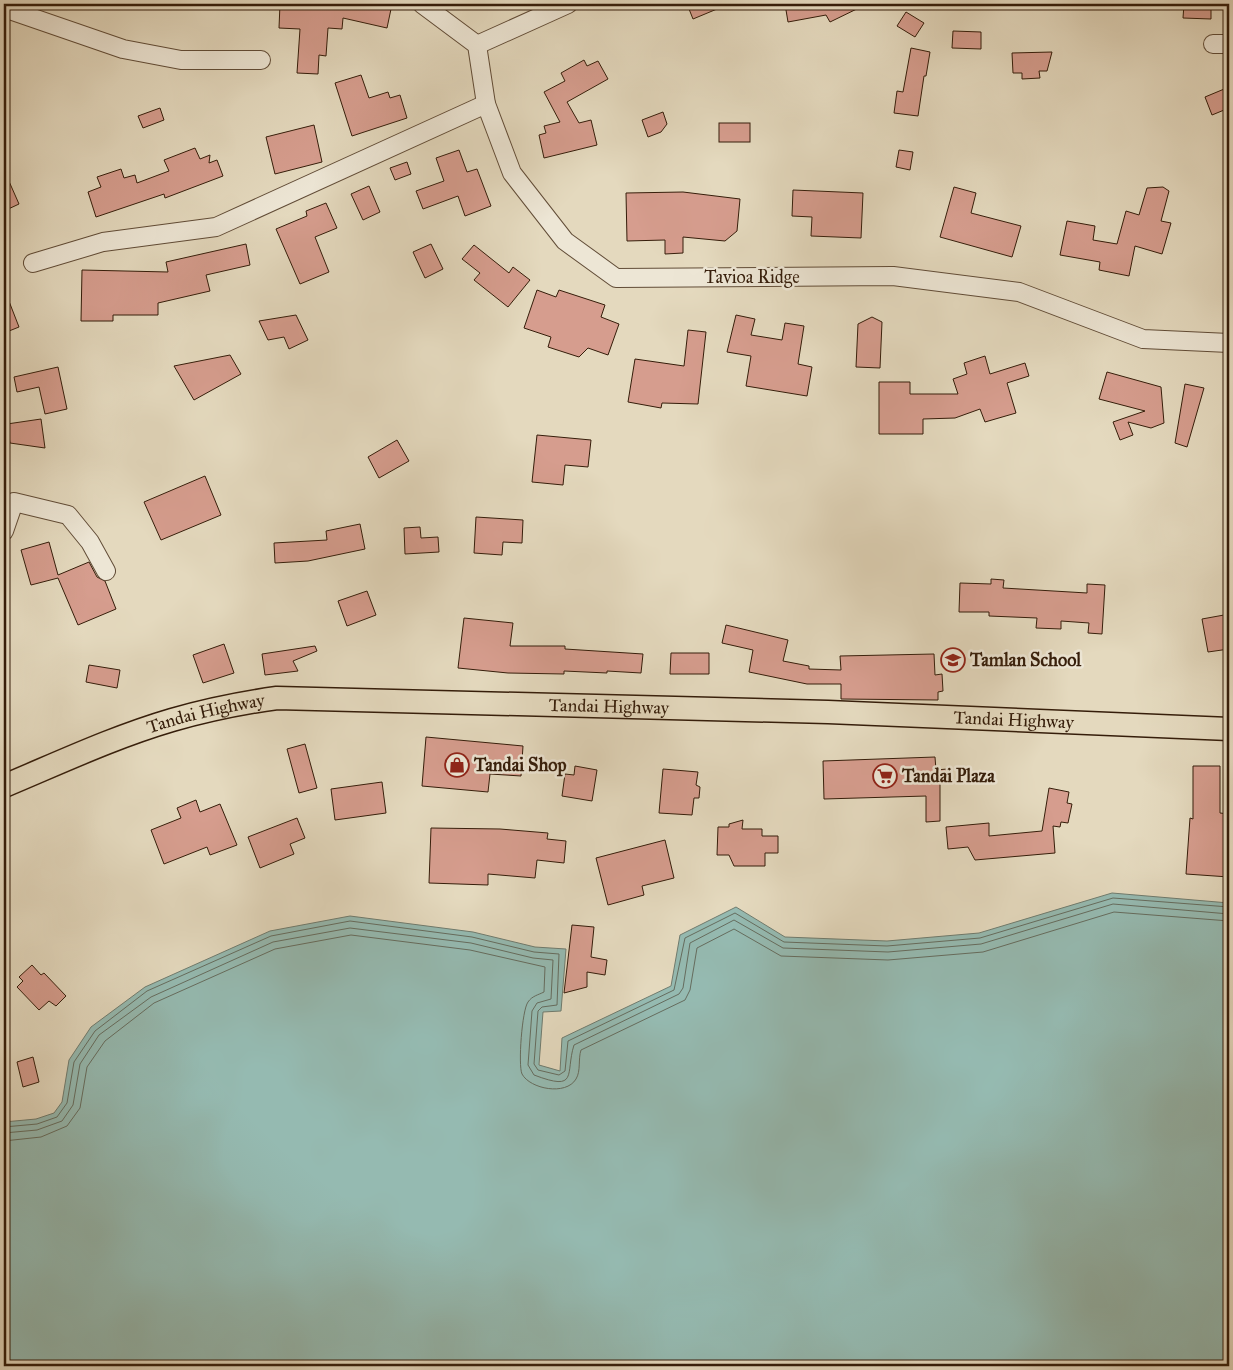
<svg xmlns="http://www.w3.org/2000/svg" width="1233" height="1370" viewBox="0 0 1233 1370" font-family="'IM FELL Great Primer',serif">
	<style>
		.water { fill: #95bab1; stroke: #6f7b6e }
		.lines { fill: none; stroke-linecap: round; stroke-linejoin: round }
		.shore { stroke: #656c5e; stroke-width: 1 }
		.building { fill: #d69d8e; stroke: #351d0a }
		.minor-casing { stroke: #614c37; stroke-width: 20 }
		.major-casing { stroke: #351d0a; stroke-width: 25 }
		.minor { stroke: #ede6d5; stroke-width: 18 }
		.major { stroke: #e4d9be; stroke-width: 22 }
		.labels { text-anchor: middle; stroke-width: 5; stroke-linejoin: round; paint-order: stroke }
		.street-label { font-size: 18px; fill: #351d0a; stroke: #ede6d5 }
		.poi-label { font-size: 18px; font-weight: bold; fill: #351d0a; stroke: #ede6d5; text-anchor: start }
	</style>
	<rect width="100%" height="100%" fill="#e4d9be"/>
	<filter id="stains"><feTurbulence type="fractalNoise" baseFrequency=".004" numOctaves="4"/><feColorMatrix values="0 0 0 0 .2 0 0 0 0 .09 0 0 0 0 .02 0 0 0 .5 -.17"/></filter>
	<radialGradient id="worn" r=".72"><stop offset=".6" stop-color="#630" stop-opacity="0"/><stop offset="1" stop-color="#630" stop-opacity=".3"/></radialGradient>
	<path class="water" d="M1112 893 1229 903V1366H4V1122L36 1119 54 1113 62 1102 69 1060 91 1027 145 987 270 931 350 916 473 932 535 947 566 949 561 1011 543 1012 539 1065 560 1071 562 1038 671 986 680 935 736 907 785 937 887 941 979 933Z"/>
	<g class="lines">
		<g class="shore">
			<path d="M4 1127 37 1124 57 1117 67 1103 74 1062 95 1031 147 991 271 936 350 921 472 937 534 952 559 954 557 1005 542 1007 538 1011 534 1064 538 1070 559 1075 565 1071 568 1041 674 990 685 938 735 913 784 942 887 946 980 938 1113 898 1229 907"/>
			<path d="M4 1133 37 1130 62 1121 73 1105 80 1064 99 1035 151 997 273 942 350 928 471 943 533 958 553 960 551 999 537 1003 532 1011 528 1065 534 1075C579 1092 565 1074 574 1045L679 994 683 988 690 943 734 920 783 948 888 952 981 944 1113 904 1229 914"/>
			<path d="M4 1141 41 1137 67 1126 80 1108 87 1067 105 1041 154 1003 275 949 351 935 470 950 545 967 544 992C538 995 532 996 528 1002 522 1010 518 1065 522 1074 530 1089 566 1096 576 1079 581 1071 578 1059 581 1050L685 1000 690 990 697 948 734 929 781 956 888 960 983 952 1114 912 1229 921"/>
		</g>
	</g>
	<g class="building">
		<path d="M280 4H368L391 9 387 28 343 18 342 29 328 28 326 56 319 55 318 74 297 73 300 29 279 28Z"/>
		<path d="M687 4H729L693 19Z"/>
		<path d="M785 4H867L830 22 826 15 788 22Z"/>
		<path d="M1184 4H1211V19L1183 18Z"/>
		<path d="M906 12 924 23 915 37 897 26Z"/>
		<path d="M953 31 981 32V49L952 48Z"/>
		<path d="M911 48 930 52 926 76H924L918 116 894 113 897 91 903 92Z"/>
		<path d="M1052 52 1047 71H1039L1040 78 1022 79V73H1013L1012 53Z"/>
		<path d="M584 60 587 66 598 61 608 79 567 102 579 123 591 120 597 145 544 158 539 135 546 133 544 126 560 122 544 92 565 81 561 73Z"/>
		<path d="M361 75 369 98 388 92 390 98 400 95 407 118 352 136 335 83Z"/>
		<path d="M1229 87V108L1212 115 1205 97Z"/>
		<path d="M160 108 164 120 143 128 138 116Z"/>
		<path d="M663 112 667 124 661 132 648 137 642 120Z"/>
		<rect x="719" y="123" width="31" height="19"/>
		<path d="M314 125 322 162 275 174 266 137Z"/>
		<path d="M195 148 200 159 210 155 209 163 217 160 223 176 165 198 164 194 96 217 88 192 101 187 97 177 121 169 124 178 135 175 137 183 169 171 164 160Z"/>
		<path d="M459 150 467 172 477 169 491 206 465 216 458 196 423 209 416 191 444 181 436 158Z"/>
		<path d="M899 150 913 152 910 170 896 167Z"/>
		<path d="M407 162 411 174 395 180 390 168Z"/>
		<path d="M4 170 19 204 4 211Z"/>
		<path d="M369 186 380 212 363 220 351 194Z"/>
		<path d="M954 187 976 193 971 213 1021 226 1012 257 940 237Z"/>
		<path d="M1163 187 1169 191 1161 221 1171 223 1162 254 1135 246 1129 276 1099 270 1100 262 1060 255 1067 221 1095 226 1093 240 1117 244 1126 211 1139 215 1147 188Z"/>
		<path d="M793 190 863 193 861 238 811 236 812 217 792 216Z"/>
		<path d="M683 192 740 199 737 231 725 241 683 237V253L665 254V240L627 241 626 193Z"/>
		<path d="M326 203 337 228 315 237 329 272 300 284 276 229 307 216 306 211Z"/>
		<path d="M246 244 250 265 206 275 210 291 158 303V315H113V321H81L82 270 168 272 166 262Z"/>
		<path d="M431 244 443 269 425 278 413 252Z"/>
		<path d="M474 245 509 273 513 267 530 280 508 307 474 280 480 273 462 259Z"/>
		<path d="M537 290 556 297 559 290 605 305 601 317 619 324 608 355 588 348 579 357 548 347 551 337 524 328Z"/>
		<path d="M5 291 19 327 4 333V292Z"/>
		<path d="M296 315 308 340 289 349 284 337 268 340 259 321Z"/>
		<path d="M736 315 755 319 751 335 782 340 785 323 804 326 798 364 812 367 807 396 746 386 751 356 727 352Z"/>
		<path d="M872 317 882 322 880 368 856 367 858 324Z"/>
		<path d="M688 330 706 332 698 404 662 403 661 408 628 402 635 359 684 366Z"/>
		<path d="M230 355 241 374 194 400 174 366Z"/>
		<path d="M985 356 990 374 1025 363 1029 376 1007 383 1016 413 985 422 980 409 955 418 923 419V434H879V382H910V394H958L953 379 967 374 964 363Z"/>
		<path d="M58 367 67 409 45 414 39 387 17 392 14 377Z"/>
		<path d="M1107 372 1161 387 1164 423 1151 428 1128 422 1133 435 1120 440 1113 422 1145 411 1099 399Z"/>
		<path d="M1185 384 1204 388 1187 447 1175 443Z"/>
		<path d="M41 419 45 448 10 443 7 424Z"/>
		<path d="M537 435 591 440 588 467 565 465 563 485 532 482Z"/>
		<path d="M397 440 409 461 379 478 368 457Z"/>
		<path d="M205 476 221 515 161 540 144 502Z"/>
		<path d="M476 517 523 520 522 543 503 542 502 555 474 553Z"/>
		<path d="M360 524 365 549 308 561 275 563 274 543 327 540 326 531Z"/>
		<path d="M420 527 421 538 438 537 439 552 405 554 404 528Z"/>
		<path d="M49 542 58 575 89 562 97 577 105 581 116 609 78 625 58 578 31 585 21 550Z"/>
		<path d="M991 579 1004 580 1003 588 1087 593V584L1105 585 1102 634 1088 633 1089 623 1061 621V629L1036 628 1037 618 989 616V612H959L960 583 991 584Z"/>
		<path d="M367 591 376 615 347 626 338 601Z"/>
		<path d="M1224 615 1226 623H1229V649L1208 652 1202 619Z"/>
		<path d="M464 618 513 623 510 646H565V649L643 654 641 673 607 671V673L564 671V674L508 673 458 668Z"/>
		<path d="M726 625 788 640 783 661 809 666V669L841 670 840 656 934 654 935 675 942 674 943 691 938 692V700L841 699V684H807L749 672 753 650 722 643Z"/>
		<path d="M224 644 234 673 203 683 193 655Z"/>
		<path d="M315 646 317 651 293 661 298 671 265 675 262 654Z"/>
		<path d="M671 653H709V674H670Z"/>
		<path d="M89 665 120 670 117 688 86 682Z"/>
		<path d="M426 737 523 746 521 776 490 774 488 792 422 786Z"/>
		<path d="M305 744 317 788 299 793 287 749Z"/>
		<path d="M935 757 936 770 947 769V782H940V821L926 822V796L824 799 823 761Z"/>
		<path d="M575 766 597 770 592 801 562 796 565 774 574 775Z"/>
		<path d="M1193 766H1220V813L1229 814V877L1186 874 1190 818 1193 819Z"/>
		<path d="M663 769 698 772 696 785 700 787 699 798H694L692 815 659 813Z"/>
		<path d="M382 782 386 813 335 820 331 789Z"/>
		<path d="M1049 788 1069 792 1067 803 1072 804 1068 823 1061 822 1060 827 1053 826 1055 853 975 860 968 847 948 849 946 827 989 823V836L1042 831Z"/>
		<path d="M196 800 200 812 220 804 237 845 210 855 207 847 164 864 151 830 181 818 177 808Z"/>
		<path d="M297 818 305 838 290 844 294 854 260 868 248 837Z"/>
		<path d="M743 820 742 829H762V836H778V853H765V866H734L729 855H717L718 827H729V824Z"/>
		<path d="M431 828 500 829 548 833 547 839 566 841 564 863 537 860 535 878 488 874V885L429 883Z"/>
		<path d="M665 840 674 878 642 886 644 895 608 905 596 858Z"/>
		<path d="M572 925 594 927 591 957 607 960 605 975 587 972V987L564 993Z"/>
		<path d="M32 965 41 975 44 973 66 996 56 1006 49 1001 39 1010 17 987 23 981 19 977Z"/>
		<path d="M33 1057 39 1082 23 1087 17 1062Z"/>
	</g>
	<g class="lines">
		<g class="minor-casing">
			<g id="minor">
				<path d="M422 4 477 45 486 104 512 173 565 241 616 278 893 276 1019 292 1143 339 1229 343"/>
				<path d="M4 8 123 49 181 60H261"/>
				<path d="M1213 44H1229"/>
				<path d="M477 45 568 4"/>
				<path d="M33 263 103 242 216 227 486 104"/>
				<path d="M4 531 14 502 68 515 90 542 106 571"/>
			</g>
		</g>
		<g class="major-casing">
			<g id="major">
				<path id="s1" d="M4 786C59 763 114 737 172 720 207 710 241 703 277 698L828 712 1229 729"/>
			</g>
		</g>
		<use href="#minor" class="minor"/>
		<use href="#major" class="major"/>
	</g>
	<defs>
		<g id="school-ring" transform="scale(1.25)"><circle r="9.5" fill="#ede6d5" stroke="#8f2418" stroke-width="1.5"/><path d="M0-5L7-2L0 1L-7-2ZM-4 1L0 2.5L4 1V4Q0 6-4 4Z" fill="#8f2418"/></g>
		<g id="shop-ring" transform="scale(1.25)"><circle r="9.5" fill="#ede6d5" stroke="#8f2418" stroke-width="1.5"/><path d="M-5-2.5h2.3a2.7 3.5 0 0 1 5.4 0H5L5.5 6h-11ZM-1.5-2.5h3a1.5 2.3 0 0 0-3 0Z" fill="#8f2418"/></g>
		<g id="supermarket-ring" transform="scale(1.25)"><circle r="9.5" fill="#ede6d5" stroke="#8f2418" stroke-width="1.5"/><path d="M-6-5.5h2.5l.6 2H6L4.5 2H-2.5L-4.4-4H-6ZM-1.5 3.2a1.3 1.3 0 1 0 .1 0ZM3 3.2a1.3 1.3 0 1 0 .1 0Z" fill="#8f2418"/></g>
	</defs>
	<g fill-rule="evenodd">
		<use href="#school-ring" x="953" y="660"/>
		<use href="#shop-ring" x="457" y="765"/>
		<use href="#supermarket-ring" x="885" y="776"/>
	</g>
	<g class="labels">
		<g class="street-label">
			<text x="752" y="283">Tavioa Ridge</text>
			<text dy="6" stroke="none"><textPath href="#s1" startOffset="620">Tandai Highway</textPath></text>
			<text dy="6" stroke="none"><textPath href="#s1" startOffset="215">Tandai Highway</textPath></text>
			<text dy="6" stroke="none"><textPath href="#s1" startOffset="1025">Tandai Highway</textPath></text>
		</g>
		<g class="poi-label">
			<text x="970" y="666">Tamlan School</text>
			<text x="474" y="771">Tandai Shop</text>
			<text x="902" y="782">Tandai Plaza</text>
		</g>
	</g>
	<rect width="1233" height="1370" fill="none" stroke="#e4d9be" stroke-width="20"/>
	<rect x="5" y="5" width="1223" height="1360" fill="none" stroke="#351d0a" stroke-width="2.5"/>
	<rect x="10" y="10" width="1213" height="1350" fill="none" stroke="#351d0a"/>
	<rect width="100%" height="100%" filter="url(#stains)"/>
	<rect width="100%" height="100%" fill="url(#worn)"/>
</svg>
